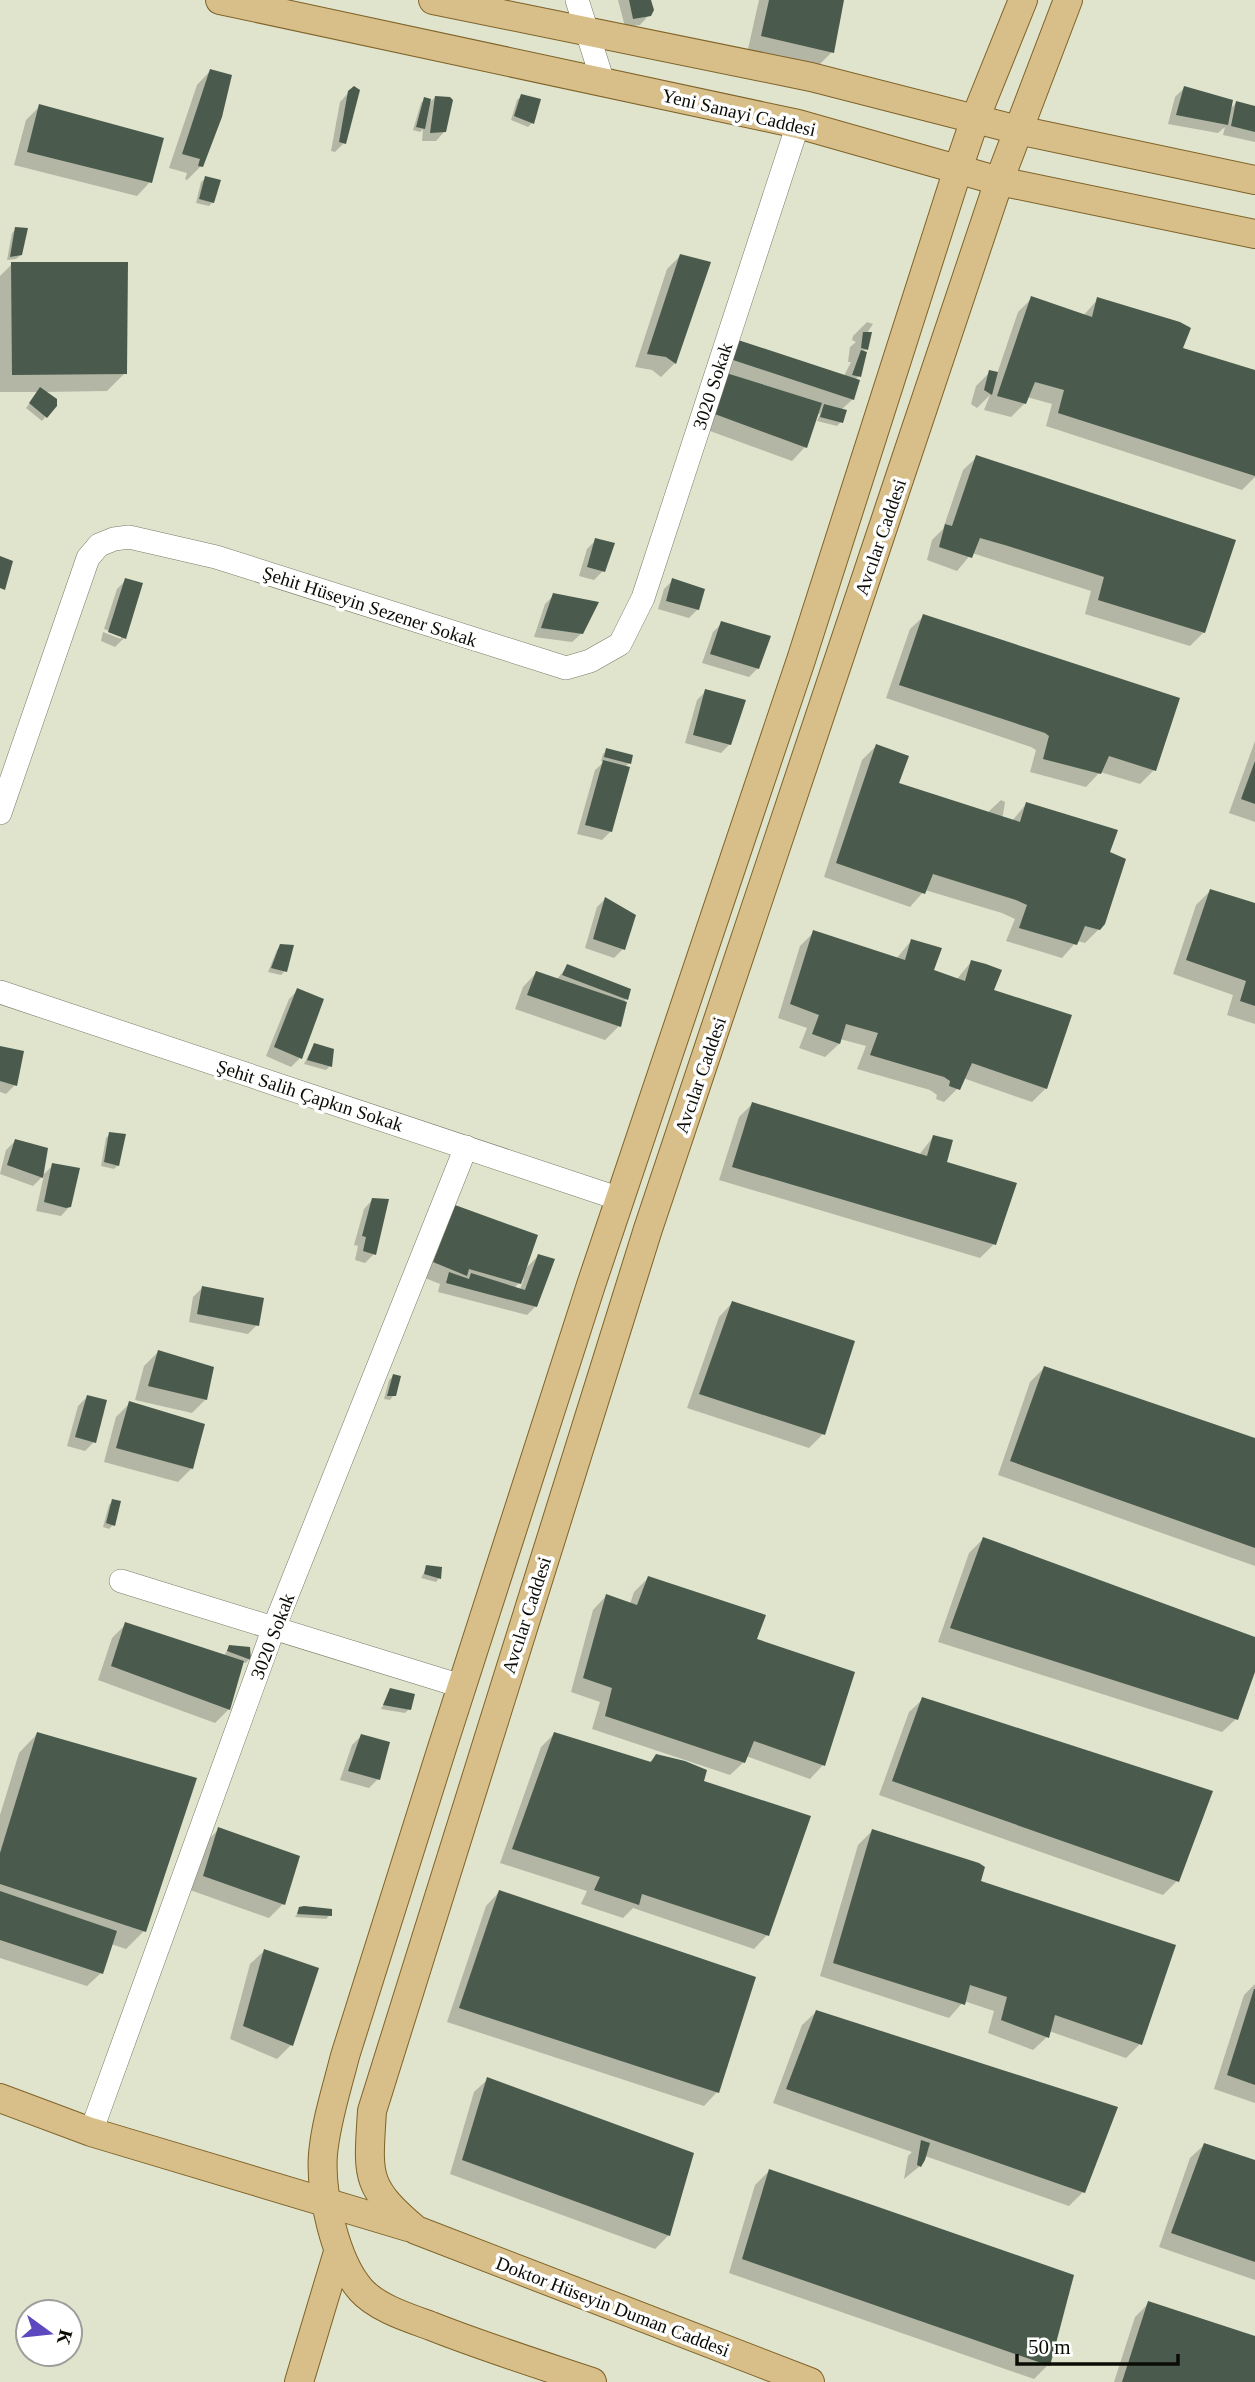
<svg xmlns="http://www.w3.org/2000/svg" width="1255" height="2382" viewBox="0 0 1255 2382" font-family="Georgia,serif">
	<style>
		.shadow { fill: #0003; fill-rule: evenodd }
		.building { fill: #4a5b4d }
		.lines { fill: none; stroke-linecap: round; stroke-linejoin: round }
		.minor-casing { stroke: #777b66; stroke-width: 24 }
		.major-casing { stroke: #7f6328; stroke-width: 30 }
		.minor { stroke: #fff; stroke-width: 23 }
		.major { stroke: #d8be89; stroke-width: 28 }
		.labels { text-anchor: middle; stroke-width: 7; stroke-linejoin: round; paint-order: stroke }
		.street-label { font-size: 19px; fill: #0b0c05; stroke: #fff }
	</style>
	<rect width="100%" height="100%" fill="#e0e4cd"/>
	<g class="shadow">
		<path d="M618 0H649V15L640 25 625 27Z"/>
		<path d="M759 0H842L832 52 818 66 748 49Z"/>
		<path d="M210 71 201 166 187 180 185 179 187 173 169 168 197 85Z"/>
		<path d="M1184 88 1230 109 1236 103 1255 108V142L1223 135 1225 127 1218 133 1168 124 1175 97Z"/>
		<path d="M358 91 344 143 335 152 331 151 340 102 349 92Z"/>
		<path d="M521 96 532 123 528 127 511 120 517 100Z"/>
		<path d="M435 97 445 131 436 141H422L423 129 420 132 413 130 421 103 425 99 428 105Z"/>
		<path d="M40 106 150 182 137 196 14 165 26 120Z"/>
		<path d="M206 178 213 202 209 206 196 203 201 182Z"/>
		<path d="M16 229 21 255 16 259 7 260 12 233Z"/>
		<path d="M680 256 675 363 661 377 652 370 635 367 667 269Z"/>
		<path d="M12 264 125 373 107 391 44 392 55 405 42 421 26 408 38 392H0V276Z"/>
		<path d="M1032 298 1083 316 1098 299 1181 349 1255 372V477L1242 490 1046 426 1052 404 1027 397 1025 403 1011 417 984 410 990 395 977 408 971 404 976 386 990 372 997 374 1018 312Z"/>
		<path d="M867 322 873 324 867 333 866 349 862 353 859 376 855 380 853 399 841 410V422L837 426 817 421 820 414 816 413 805 447 792 461 699 427 719 354 844 376 851 362H848L850 347 856 342 852 340 853 336Z"/>
		<path d="M977 457 1204 632 1190 646 1085 614 1091 591 972 553 957 571 927 560 932 540 943 529 963 470Z"/>
		<path d="M596 540 603 571 594 580 579 576 587 549Z"/>
		<path d="M126 580 124 638 115 647 101 641 103 632 121 639V635L104 629 117 589Z"/>
		<path d="M673 580 698 609 689 618 658 609 664 589Z"/>
		<path d="M554 595 582 633 572 642 534 637 545 604Z"/>
		<path d="M924 616 1178 699 1154 770 1140 784 1100 772 1086 787 1030 772 1036 750 1031 747 886 698 910 629Z"/>
		<path d="M722 623 758 668 749 677 702 663 713 632Z"/>
		<path d="M706 691 730 744 721 753 685 743 697 700Z"/>
		<path d="M1255 741V822L1229 813Z"/>
		<path d="M876 746 897 784 987 813 1001 800 1005 802 1003 815 1000 818 1012 821 1026 804 1108 853 1099 929 1085 943 1077 941 1062 958 1006 941 1015 919 1002 913 925 890 910 907 824 877 862 760Z"/>
		<path d="M607 750 629 763 625 767 611 831 602 840 577 834 595 770 604 762 601 761 603 754Z"/>
		<path d="M1210 891 1255 905V1024L1227 1015 1233 995 1173 974 1196 905Z"/>
		<path d="M605 899 623 949 614 958 585 948 597 907Z"/>
		<path d="M814 932 896 959 911 941 931 971 957 979 971 962 992 991 1046 1088 1032 1102 963 1078 958 1088 944 1102 936 1099 937 1095 930 1090 857 1069 866 1046 840 1039 839 1044 825 1057 799 1048 807 1028 778 1018 800 946Z"/>
		<path d="M281 946 285 971 281 975 268 972 277 950Z"/>
		<path d="M568 966 626 999 623 1003 625 1004 619 1026 605 1040 515 1009 523 987 536 973 556 980Z"/>
		<path d="M298 990 300 1058 291 1067 266 1056 289 999Z"/>
		<path d="M314 1045 330 1066 326 1070 304 1064Z"/>
		<path d="M0 1048 15 1085 6 1094 0 1092Z"/>
		<path d="M752 1104 919 1155 933 1137 945 1163 994 1244 980 1258 719 1180 739 1117Z"/>
		<path d="M110 1134 118 1165 114 1169 101 1166 106 1138Z"/>
		<path d="M15 1141 42 1176 53 1165 70 1206 61 1216 36 1211 44 1175 33 1186 0 1174 6 1150Z"/>
		<path d="M373 1199 374 1254 365 1263 355 1260 358 1246 354 1245 364 1209Z"/>
		<path d="M456 1207 524 1270 538 1256 536 1306 527 1315 438 1292 440 1284 420 1276 442 1221ZM524 1278 520 1290 514 1288Z"/>
		<path d="M202 1288 257 1325 248 1334 189 1322 193 1297Z"/>
		<path d="M732 1303 823 1434 809 1448 687 1408 719 1317Z"/>
		<path d="M158 1352 206 1399 192 1413 135 1400 144 1366Z"/>
		<path d="M1044 1368 1255 1440V1566L998 1475 1030 1382Z"/>
		<path d="M393 1376 394 1395 390 1400 384 1399 389 1380Z"/>
		<path d="M87 1397 94 1442 85 1451 67 1446 78 1406Z"/>
		<path d="M130 1403 192 1468 178 1482 104 1462 116 1417Z"/>
		<path d="M113 1501V1525L109 1529 103 1527 109 1505Z"/>
		<path d="M983 1539 1255 1638V1667L1236 1719 1222 1732 938 1642 969 1553Z"/>
		<path d="M427 1567 439 1578 436 1582 421 1578Z"/>
		<path d="M648 1578 754 1640 823 1765 810 1779 746 1756 744 1762 730 1775 592 1729 600 1702 571 1692 593 1610 606 1596 630 1604 634 1592Z"/>
		<path d="M126 1624 224 1656 229 1647 248 1649 249 1659 246 1663 242 1662 229 1709 215 1723 98 1680 112 1638Z"/>
		<path d="M391 1690 409 1709 405 1713 381 1709Z"/>
		<path d="M923 1699 1177 1881 1163 1895 879 1795 909 1712Z"/>
		<path d="M37 1734 144 1931 126 1949 111 1944 101 1973 87 1986 0 1958V1815L19 1753Z"/>
		<path d="M554 1734 649 1763 656 1756 702 1782 767 1935 754 1949 633 1908 623 1918 581 1904 587 1891 500 1863 541 1747Z"/>
		<path d="M361 1736 378 1779 369 1788 340 1780 352 1745Z"/>
		<path d="M219 1829 283 1904 269 1918 190 1890 205 1843Z"/>
		<path d="M872 1831 979 1882 1140 2044 1126 2058 1049 2031 1047 2037 1033 2050 988 2033 994 2011 964 2001 949 2018 820 1976 858 1845Z"/>
		<path d="M499 1892 717 2092 704 2106 447 2022 486 1906Z"/>
		<path d="M300 1909 330 1915 326 1919 295 1917Z"/>
		<path d="M264 1951 316 1970 291 2045 277 2059 230 2039 250 1964Z"/>
		<path d="M1255 1984V2103L1214 2089 1244 1995Z"/>
		<path d="M816 2012 1115 2108 1083 2192 1069 2206 925 2156 920 2166 904 2179 908 2156 912 2152 773 2103 802 2025Z"/>
		<path d="M488 2079 669 2235 655 2249 450 2174 474 2092Z"/>
		<path d="M1204 2145 1255 2161V2280L1159 2247 1190 2158Z"/>
		<path d="M769 2171 1048 2365 1034 2379 729 2273 755 2185Z"/>
		<path d="M1149 2303 1255 2338V2382H1114L1135 2317Z"/>
	</g>
	<g class="building">
		<path d="M629 0H651L654 10 651 16 633 19Z"/>
		<path d="M769 0H844L834 53 761 36Z"/>
		<path d="M210 69 232 75 222 117 203 167 198 166 200 159 182 154Z"/>
		<path d="M354 86 360 90 346 144 339 142 348 91Z"/>
		<path d="M1184 86 1233 100 1228 125 1176 115Z"/>
		<path d="M521 94 541 99 534 124 514 116Z"/>
		<path d="M435 96 450 97 453 100 446 132 430 133Z"/>
		<path d="M424 97 431 99 425 129 416 127Z"/>
		<path d="M1236 101 1255 106V132L1231 126Z"/>
		<path d="M39 104 164 138 152 183 27 152Z"/>
		<path d="M205 176 221 180 214 203 199 199Z"/>
		<path d="M15 227 28 228 22 255 10 257Z"/>
		<path d="M680 254 711 262 676 364 666 357 647 354Z"/>
		<path d="M11 262H128L127 374 12 375Z"/>
		<path d="M1031 296 1092 317 1097 297 1180 322 1191 328 1183 348 1255 370V476L1058 413 1064 390 1035 382 1026 404 997 396Z"/>
		<path d="M863 332H872L868 350 861 348Z"/>
		<path d="M732 338 860 380 854 400 727 358Z"/>
		<path d="M861 350 867 352 861 377 852 375Z"/>
		<path d="M989 370 998 372 992 395 984 390Z"/>
		<path d="M723 372 822 403 807 448 712 413Z"/>
		<path d="M40 387 57 399V406L47 418 29 403Z"/>
		<path d="M824 404 847 410 843 423 820 417Z"/>
		<path d="M976 455 1236 540 1205 633 1098 600 1104 577 1008 546 980 538 972 558 939 547 945 524 952 526Z"/>
		<path d="M595 538 615 543 605 572 587 567Z"/>
		<path d="M0 556 13 561 5 590 0 588Z"/>
		<path d="M125 578 143 583 126 639 108 632Z"/>
		<path d="M672 578 705 589 699 610 666 601Z"/>
		<path d="M553 593 599 602 583 634 541 628Z"/>
		<path d="M923 614 1180 698 1156 771 1109 756 1101 774 1043 759 1049 736 1045 733 899 685Z"/>
		<path d="M721 621 771 636 759 669 710 654Z"/>
		<path d="M705 689 746 700 731 745 693 735Z"/>
		<path d="M876 744 909 756 899 783 1020 822 1026 802 1118 830 1110 852 1126 859 1105 924 1100 930 1085 926 1077 945 1019 928 1027 905 1016 900 933 874 925 894 836 863Z"/>
		<path d="M606 748 633 755 631 764 604 757Z"/>
		<path d="M603 760 630 767 612 832 585 825Z"/>
		<path d="M1255 761V804L1241 799Z"/>
		<path d="M1210 889 1255 903V1006L1240 1001 1246 981 1186 960Z"/>
		<path d="M605 897 636 915 625 950 593 939Z"/>
		<path d="M813 930 905 960 911 939 942 948 934 970 965 981 971 960 986 964 1002 970 994 990 1072 1015 1047 1089 972 1063 960 1090 949 1086 950 1081 944 1077 870 1055 878 1033 846 1024 840 1044 812 1034 819 1015 790 1004Z"/>
		<path d="M280 944 294 945 287 972 271 968Z"/>
		<path d="M567 964 631 989 628 1000 562 975Z"/>
		<path d="M536 971 627 1002 621 1027 527 995Z"/>
		<path d="M297 988 324 999 302 1059 274 1047Z"/>
		<path d="M314 1043 334 1049 332 1067 307 1060Z"/>
		<path d="M0 1046 24 1051 17 1086 0 1081Z"/>
		<path d="M752 1102 927 1156 933 1135 953 1140 947 1162 1017 1183 996 1245 732 1167Z"/>
		<path d="M109 1132 126 1134 119 1166 104 1162Z"/>
		<path d="M15 1139 48 1148 43 1178 7 1165Z"/>
		<path d="M52 1163 80 1168 71 1207 66 1208 44 1202Z"/>
		<path d="M372 1198 389 1199 376 1255 363 1251 366 1237 362 1236Z"/>
		<path d="M455 1205 538 1235 521 1284 469 1269 467 1276 433 1262Z"/>
		<path d="M538 1254 555 1259 537 1307 446 1283 449 1272 469 1279 471 1273 525 1290Z"/>
		<path d="M202 1286 264 1298 259 1326 197 1314Z"/>
		<path d="M732 1301 855 1341 825 1435 699 1394Z"/>
		<path d="M158 1350 214 1367 207 1400 148 1386Z"/>
		<path d="M1044 1366 1255 1438V1548L1010 1461Z"/>
		<path d="M393 1374 401 1376 396 1396H387Z"/>
		<path d="M87 1395 107 1400 96 1443 75 1437Z"/>
		<path d="M129 1401 205 1424 193 1469 116 1448Z"/>
		<path d="M112 1499 121 1501 115 1526 106 1523Z"/>
		<path d="M983 1537 1255 1637V1672L1238 1720 950 1628Z"/>
		<path d="M426 1565 442 1567 441 1579 424 1574Z"/>
		<path d="M648 1576 766 1615 757 1639 855 1672 825 1766 754 1741 745 1763 605 1716 612 1688 583 1678 606 1594 637 1605Z"/>
		<path d="M125 1622 244 1661 230 1710 111 1666Z"/>
		<path d="M229 1645 250 1647 251 1660 227 1651Z"/>
		<path d="M390 1688 415 1694 411 1710 383 1705Z"/>
		<path d="M922 1697 1213 1791 1179 1882 892 1781Z"/>
		<path d="M37 1732 197 1778 146 1932 0 1884V1853Z"/>
		<path d="M554 1732 651 1762 656 1754 685 1761 707 1770 704 1781 811 1816 769 1936 642 1894 639 1905 594 1890 600 1877 512 1849Z"/>
		<path d="M361 1734 390 1742 380 1780 348 1771Z"/>
		<path d="M218 1827 300 1856 285 1905 203 1876Z"/>
		<path d="M872 1829 979 1863 985 1867 981 1881 1176 1945 1142 2045 1055 2015 1049 2038 1001 2020 1007 1997 970 1985 965 2005 833 1963Z"/>
		<path d="M499 1890 756 1977 719 2093 459 2008Z"/>
		<path d="M0 1891 117 1931 103 1974 0 1940Z"/>
		<path d="M304 1906 332 1909V1916L297 1914 299 1907Z"/>
		<path d="M264 1949 319 1968 293 2046 243 2026Z"/>
		<path d="M1254 1989H1255V2085L1227 2075Z"/>
		<path d="M816 2010 1118 2107 1085 2193 786 2089Z"/>
		<path d="M487 2077 694 2153 670 2236 462 2160Z"/>
		<path d="M921 2140 930 2143 925 2160 921 2167 917 2165Z"/>
		<path d="M1204 2143 1255 2160V2262L1171 2233Z"/>
		<path d="M769 2169 1074 2275 1050 2366 742 2259Z"/>
		<path d="M1148 2301 1255 2336V2382H1122Z"/>
	</g>
	<g class="lines">
		<g class="minor-casing">
			<g id="minor">
				<path d="M577 0 603 82"/>
				<path d="M0 813 88 558 99 545 114 539 129 537 216 557 566 668 590 661 620 644 643 598 798 124"/>
				<path d="M0 992 620 1199"/>
				<path d="M121 1581 461 1686"/>
				<path d="M91 2132 273 1630 466 1147"/>
			</g>
		</g>
		<g class="major-casing">
			<g id="major">
				<path d="M220 0 798 124 999 181 1255 234"/>
				<path d="M433 0 811 77 1018 130 1255 180"/>
				<path d="M0 2098 91 2132 408 2227"/>
				<path d="M299 2382 338 2252"/>
				<path d="M592 2382C538 2364 484 2347 431 2326 409 2318 377 2308 361 2290 335 2261 320 2192 323 2154 326 2121 337 2088 345 2056L442 1748 591 1285 801 660 958 169 975 119 1023 0"/>
				<path d="M810 2382 416 2230C364 2186 368 2176 372 2111L648 1229 999 181 1068 0"/>
			</g>
		</g>
		<use href="#minor" class="minor"/>
		<use href="#major" class="major"/>
	</g>
	<g class="labels">
		<g class="street-label">
			<text transform="translate(739 112) rotate(13)" y="7">Yeni Sanayi Caddesi</text>
			<text transform="translate(712 386) rotate(-72)" y="7">3020 Sokak</text>
			<text transform="translate(880 537) rotate(-71)" y="7">Avcılar Caddesi</text>
			<text transform="translate(370 606) rotate(18)" y="7">Şehit Hüseyin Sezener Sokak</text>
			<text transform="translate(700 1075) rotate(-71)" y="7">Avcılar Caddesi</text>
			<text transform="translate(310 1095) rotate(18)" y="7">Şehit Salih Çapkın Sokak</text>
			<text transform="translate(526 1615) rotate(-72)" y="7">Avcılar Caddesi</text>
			<text transform="translate(272 1636) rotate(-69)" y="7">3020 Sokak</text>
			<text transform="translate(613 2306) rotate(21)" y="7">Doktor Hüseyin Duman Caddesi</text>
		</g>
	</g>
	<g transform="translate(49 2333) rotate(105)"><circle r="33" fill="#ffffff" stroke="#9d9e9b" stroke-width="2"/>
	<path d="M0-5L12 26L0 18L-12 26Z" fill="#5d48c0"/>
	<text y="-10" font-size="19" font-weight="bold" text-anchor="middle" fill="#0b0c05">K</text>
	</g>
	<path d="M1017 2354v10h161v-10" fill="none" stroke="#0b0c05" stroke-width="3.5"/>
	<text x="1028" y="2354" font-size="21" fill="#0b0c05" stroke="#ffffff" stroke-width="5" paint-order="stroke">50 m</text>
</svg>
